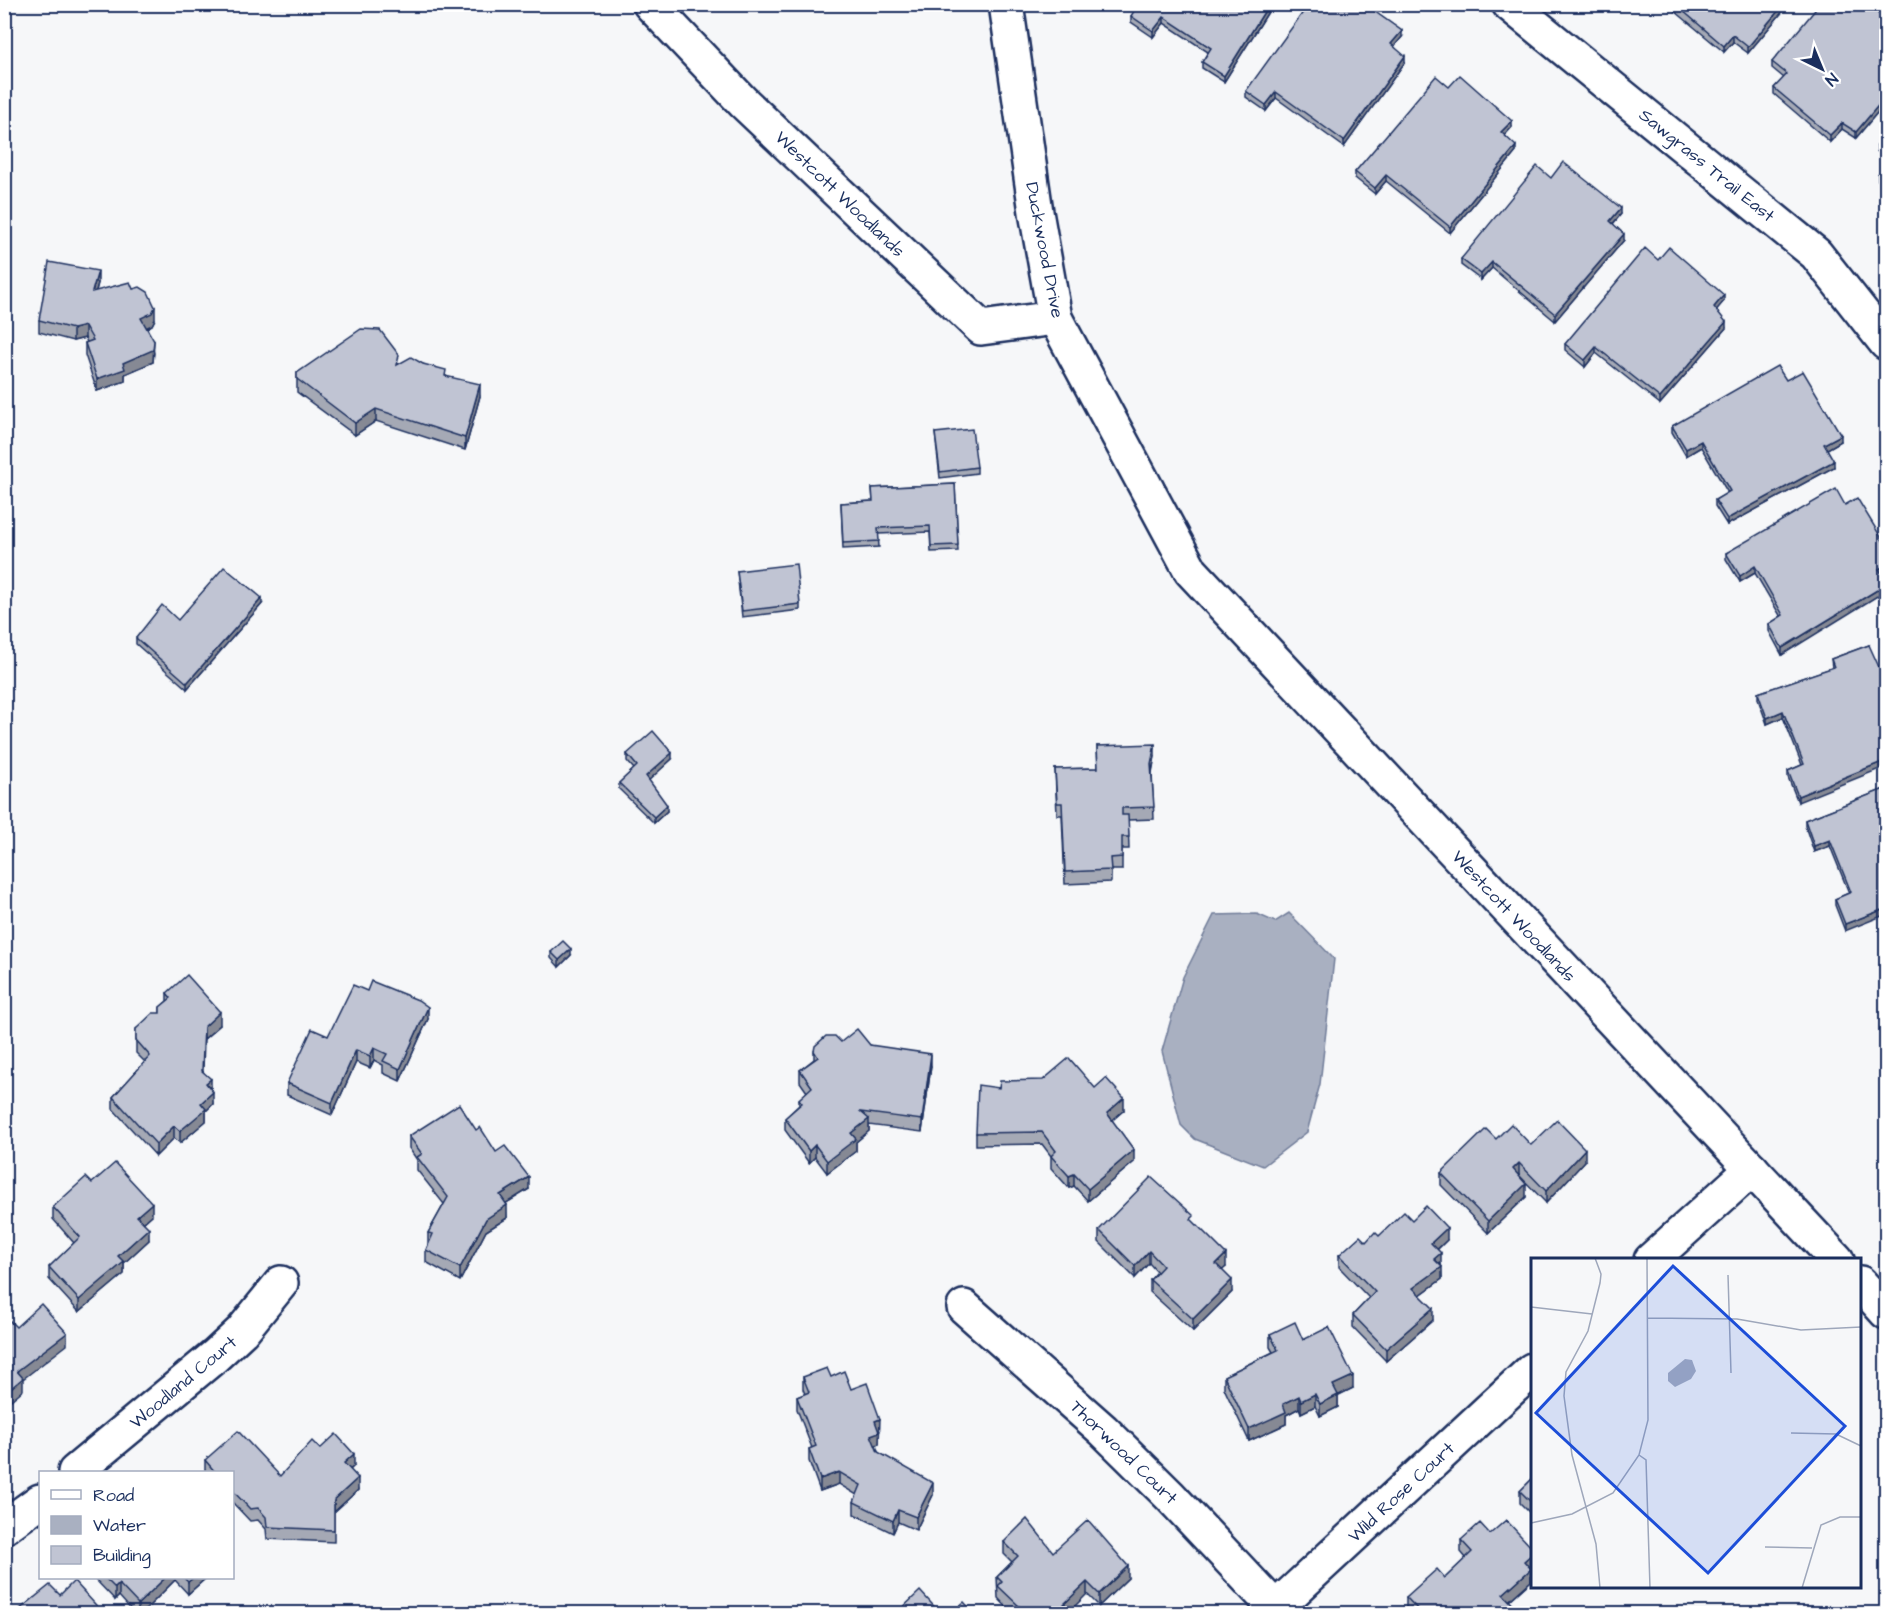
<svg xmlns="http://www.w3.org/2000/svg" width="1891" height="1618" viewBox="0 0 1891 1618" font-family="'Architects Daughter',sans-serif">
	<style>
		.water { fill: #a9b0c1; stroke: #707c99; stroke-width: 1.5 }
		.lines { fill: none; stroke-linecap: round; stroke-linejoin: round }
		.minor-casing { stroke: #1b2f5e; stroke-width: 38 }
		.tertiary-casing { stroke: #1b2f5e; stroke-width: 38 }
		.minor { stroke: #fff; stroke-width: 33 }
		.tertiary { stroke: #fff; stroke-width: 33 }
		.wall { fill: #a5a9b5; stroke: #1b2f5e; stroke-width: 1.5 }
		.shaded-wall { fill: #868994; stroke: #1b2f5e; stroke-width: 1.5 }
		.building { fill: #c0c4d3; stroke: #1b2f5e; stroke-width: 1.5 }
		.labels { text-anchor: middle; stroke-width: 6; stroke-linejoin: round; paint-order: stroke }
		.street-label { font-size: 18px; fill: #1b2f5e; stroke: #fff }
		.inset-road { fill: none; stroke: #9ea7bb; stroke-width: 1.5 }
		.view { fill: #1d4ed8; fill-opacity: 0.15; stroke: #1d4ed8; stroke-width: 3 }
		.inset-edge { fill: none; stroke: #1b2f5e; stroke-width: 3 }
	</style>
	<rect width="100%" height="100%" fill="#f6f7f9"/>
	<filter id="ink" filterUnits="userSpaceOnUse"><feTurbulence type="fractalNoise" baseFrequency=".0167" numOctaves="2"/><feDisplacementMap in="SourceGraphic" scale="12" xChannelSelector="R" yChannelSelector="G"/><feConvolveMatrix kernelMatrix="1 2 1 2 8 2 1 2 1" color-interpolation-filters="sRGB"/></filter>
	<g filter="url(#ink)">
		<path class="water" d="M1289 913 1334 959 1320 1084 1307 1132 1263 1166 1195 1139 1181 1125 1162 1051 1183 977 1214 915 1257 914 1275 922Z"/>
		<g class="lines">
			<g class="minor-casing">
				<g id="minor">
					<path d="M650 4 743 102 981 328 1055 318"/>
					<path d="M1509 4 1816 254 1886 343"/>
					<path d="M1651 1260 1752 1169"/>
					<path d="M964 1307 1103 1430 1170 1496 1281 1614"/>
					<path d="M75 1472 215 1356 242 1331 281 1283"/>
					<path d="M4 1527 40 1501"/>
					<path d="M1269 1614 1532 1370"/>
				</g>
			</g>
			<g class="tertiary-casing">
				<g id="tertiary">
					<path d="M1006 4 1036 212 1055 318 1191 571 1837 1260"/>
					<path d="M1860 1283 1886 1312"/>
				</g>
			</g>
			<use href="#minor" class="minor"/>
			<use href="#tertiary" class="tertiary"/>
		</g>
		<g class="wall">
			<path d="M1273 4 1224 82 1202 68V62L1208 52 1164 23 1153 37 1131 22V16Z"/>
			<path d="M1670 4H1789L1748 53 1733 42 1724 52 1670 7Z"/>
			<path d="M1887 21V101L1856 138 1842 129 1830 142 1774 94V88L1784 78 1772 68V62Z"/>
			<path d="M1402 37 1394 46 1405 62 1344 147 1276 98 1266 111 1246 97V91Z"/>
			<path d="M1449 87 1512 127 1505 135 1516 152 1450 233 1386 181 1375 194 1355 178V172Z"/>
			<path d="M1887 136V161L1877 151V145Z"/>
			<path d="M1887 166V189L1878 180V174Z"/>
			<path d="M1551 178 1621 214 1613 224 1624 240 1555 321 1492 268 1481 280 1461 265V259Z"/>
			<path d="M1658 260 1724 301 1716 310 1726 328 1660 404 1596 353 1585 367 1565 350V344Z"/>
			<path d="M98 283 96 291 133 289 155 319 152 325 147 328 154 353 153 362 125 374V381L97 391 85 355V343L87 342 85 338 73 341 39 332V320Z"/>
			<path d="M399 364H423L446 376 480 396 465 450 376 421 355 435 297 392V373Z"/>
			<path d="M1786 380 1841 441 1827 449 1834 467 1727 525 1715 506V500L1728 493 1701 447 1686 456 1672 432V426Z"/>
			<path d="M935 433 977 467V473L940 478Z"/>
			<path d="M955 484 958 551 931 552 930 532 878 534 879 547 843 549 841 503 873 501 872 488Z"/>
			<path d="M1845 505 1887 547V570L1881 574 1782 655 1769 631V624L1781 617 1755 573 1740 582 1726 559V553Z"/>
			<path d="M737 571 800 604V610L742 617Z"/>
			<path d="M262 604 187 689 136 644V638L178 620Z"/>
			<path d="M1869 645 1798 802 1788 777V771L1802 765 1783 717 1767 724 1758 699V693L1832 668 1831 659Z"/>
			<path d="M1097 746 1155 756 1152 773 1154 819 1128 820 1129 849H1122V870H1111V882L1065 884 1062 815H1057L1055 769 1098 768Z"/>
			<path d="M627 754 672 759 648 780 667 811 654 823 619 789V783L634 769 627 761Z"/>
			<path d="M1887 788 1845 931 1835 905V899L1849 893 1830 846 1814 852 1805 826V820Z"/>
			<path d="M551 952 571 955 559 967 551 958Z"/>
			<path d="M167 993 220 1025 204 1039 203 1071 211 1088 213 1104 206 1111V1121L180 1143 174 1138 156 1156 113 1109V1097L145 1062 136 1053V1029L160 1013V1007L167 1001Z"/>
			<path d="M428 1019 400 1081 383 1073V1065L374 1060 370 1068 356 1062 332 1115 287 1095V1083L328 1036Z"/>
			<path d="M841 1042 870 1045 931 1066 922 1132 869 1125V1131L856 1142V1151L827 1173 815 1157 809 1163 785 1130V1118L799 1105V1099L807 1092 800 1082V1070L814 1059V1051Z"/>
			<path d="M1095 1088 1124 1110 1112 1120 1134 1162 1088 1201 1074 1186 1069 1188 1051 1168V1156L1042 1144 976 1145V1133Z"/>
			<path d="M476 1130 529 1189 506 1203 507 1218 486 1231 460 1281 426 1262V1250L428 1245V1233L444 1204 417 1170V1160L409 1148V1136Z"/>
			<path d="M1531 1145 1585 1161 1546 1203 1519 1175 1518 1176 1526 1197 1488 1233 1441 1185V1173Z"/>
			<path d="M92 1183 152 1215 143 1223 149 1240 124 1263V1274L79 1312 49 1279V1267L74 1243 53 1219V1207Z"/>
			<path d="M1412 1220 1447 1240 1437 1250 1441 1265 1442 1279 1420 1295 1433 1320 1386 1361 1353 1327V1315L1369 1298 1339 1267V1255Z"/>
			<path d="M1194 1223 1226 1267 1222 1270 1232 1292 1193 1331 1150 1292V1280L1157 1272 1149 1263 1135 1278 1099 1242V1230Z"/>
			<path d="M1270 1334 1303 1340 1353 1388 1338 1395V1407L1320 1416 1315 1406 1301 1413 1299 1408 1286 1415V1424L1249 1441 1224 1388V1376L1273 1352 1270 1347Z"/>
			<path d="M803 1377H831L851 1389 880 1431 879 1432V1444L876 1445 878 1452 933 1495 916 1530 898 1522 893 1533 854 1514V1502L857 1495 839 1484 820 1491 809 1461V1449L812 1448 797 1409V1397L805 1394 803 1389Z"/>
			<path d="M320 1449 354 1466 350 1470 358 1490 334 1512V1542L267 1539 266 1529 258 1520 250 1521 232 1502V1473L205 1472V1460L280 1476Z"/>
			<path d="M1533 1478V1516L1520 1503V1491Z"/>
			<path d="M1490 1534 1533 1549V1565L1530 1567 1531 1581 1509 1601 1518 1614H1410L1406 1609V1597L1445 1578 1466 1558 1461 1552V1540Z"/>
			<path d="M1004 1542 1053 1552 1128 1578 1099 1606 1087 1594 1013 1614 998 1598 997 1577 1012 1562 1004 1554Z"/>
			<path d="M94 1578H206L188 1594 175 1580 141 1614H135L119 1596 115 1600Z"/>
		</g>
		<g class="shaded-wall">
			<path d="M1269 4H1273L1224 82V76Z"/>
			<path d="M1784 4H1789L1748 53V47Z"/>
			<path d="M1164 17V23L1153 37V31Z"/>
			<path d="M1402 31V37L1391 50V44Z"/>
			<path d="M1733 35V42L1724 52V46Z"/>
			<path d="M1405 56V62L1344 147V141Z"/>
			<path d="M1276 92V98L1266 111V105Z"/>
			<path d="M1887 95V101L1856 138V132Z"/>
			<path d="M1512 121V127L1501 139V132Z"/>
			<path d="M1842 123V129L1830 142V135Z"/>
			<path d="M1516 146V152L1450 233V227Z"/>
			<path d="M1386 175V181L1375 194V188Z"/>
			<path d="M1621 208V214L1610 227V221Z"/>
			<path d="M1624 234V240L1555 321V314Z"/>
			<path d="M1492 262V268L1481 280V274Z"/>
			<path d="M98 271V283L92 305V292Z"/>
			<path d="M1724 295V301L1714 313V307Z"/>
			<path d="M155 307V319L152 325 141 330V318Z"/>
			<path d="M1726 322V328L1660 404V398Z"/>
			<path d="M85 326V338L73 341V329Z"/>
			<path d="M154 341 153 362 125 374V381L97 391V379L123 363Z"/>
			<path d="M1596 347V353L1585 367V360Z"/>
			<path d="M480 384V396L465 450V438Z"/>
			<path d="M376 409V421L355 435V423Z"/>
			<path d="M1841 435V441L1824 451V444Z"/>
			<path d="M1701 441V447L1686 456V449Z"/>
			<path d="M1834 461V467L1727 525V519Z"/>
			<path d="M1887 564V570L1879 575V569Z"/>
			<path d="M1755 566V573L1740 582V576Z"/>
			<path d="M1887 584V590L1782 655V648Z"/>
			<path d="M262 598V604L187 689V683Z"/>
			<path d="M1783 711V717L1767 724V718Z"/>
			<path d="M1155 744V756L1151 776V764Z"/>
			<path d="M672 753V759L646 783V776Z"/>
			<path d="M1887 760V766L1798 802V796Z"/>
			<path d="M667 805V811L654 823V817Z"/>
			<path d="M1830 840V846L1814 852V846Z"/>
			<path d="M1887 908V914L1845 931V924Z"/>
			<path d="M571 949V955L559 967V960Z"/>
			<path d="M428 1007V1019L400 1081V1069Z"/>
			<path d="M220 1012V1025L204 1039V1027Z"/>
			<path d="M374 1048V1060L370 1068V1056Z"/>
			<path d="M356 1050V1062L332 1115V1103Z"/>
			<path d="M931 1054V1066L922 1132V1120Z"/>
			<path d="M211 1079V1091L206 1083Z"/>
			<path d="M213 1092V1104L206 1111V1121L180 1143V1131L201 1103Z"/>
			<path d="M1124 1098V1110L1107 1125V1113Z"/>
			<path d="M869 1119V1131L856 1142V1151L827 1173V1161L851 1133Z"/>
			<path d="M174 1126V1138L156 1156V1144Z"/>
			<path d="M815 1145V1157L809 1163V1151Z"/>
			<path d="M1585 1149V1161L1546 1203V1191Z"/>
			<path d="M1134 1150V1162L1088 1201V1189Z"/>
			<path d="M1519 1163V1175L1513 1181V1169Z"/>
			<path d="M1074 1174V1186L1069 1188V1176Z"/>
			<path d="M529 1177V1189L500 1207V1195Z"/>
			<path d="M1526 1184V1197L1488 1233V1221Z"/>
			<path d="M152 1203V1215L137 1228V1216Z"/>
			<path d="M507 1205V1218L486 1231 460 1281V1268L486 1219Z"/>
			<path d="M149 1228V1240L124 1263V1274L79 1312V1300L118 1256Z"/>
			<path d="M1447 1228V1240L1431 1255V1243Z"/>
			<path d="M1149 1251V1263L1135 1278V1266Z"/>
			<path d="M1441 1253V1265L1434 1259Z"/>
			<path d="M1226 1254V1267L1216 1276V1264Z"/>
			<path d="M1442 1267V1279L1413 1300V1288Z"/>
			<path d="M1232 1280V1292L1193 1331V1319Z"/>
			<path d="M1433 1308V1320L1386 1361V1349Z"/>
			<path d="M67 1333V1345L23 1379V1390L4 1406V1394L17 1371Z"/>
			<path d="M1353 1376V1388L1333 1398V1385Z"/>
			<path d="M1315 1394V1406L1301 1413V1401Z"/>
			<path d="M1338 1395V1407L1320 1416V1404Z"/>
			<path d="M1299 1396V1408L1286 1415V1424L1249 1441V1429L1283 1404Z"/>
			<path d="M880 1419 879 1444 871 1447V1435L875 1421Z"/>
			<path d="M354 1454V1466L344 1475V1463Z"/>
			<path d="M839 1472V1484L820 1491V1479Z"/>
			<path d="M358 1478V1490L334 1512V1500Z"/>
			<path d="M933 1483V1495L916 1530V1517Z"/>
			<path d="M898 1510V1522L893 1533V1521Z"/>
			<path d="M1533 1553V1565L1524 1573V1561Z"/>
			<path d="M1128 1566V1578L1099 1606V1594Z"/>
			<path d="M1531 1569V1581L1503 1606V1594Z"/>
			<path d="M165 1578H175V1580L141 1614H138V1604Z"/>
			<path d="M193 1578H206L188 1594V1582Z"/>
			<path d="M1087 1582V1594L1067 1614 1064 1604Z"/>
			<path d="M119 1584V1596L115 1600V1588Z"/>
		</g>
		<g class="building">
			<path d="M1138 4H1269L1224 76 1202 62 1211 48 1164 17 1153 31 1131 16Z"/>
			<path d="M1309 4H1364L1402 31 1391 44 1405 56 1344 141 1276 92 1266 105 1246 91Z"/>
			<path d="M1675 4H1784L1748 47 1733 35 1724 46Z"/>
			<path d="M1820 4H1867L1887 21V95L1856 132 1842 123 1830 135 1774 88 1787 74 1772 62Z"/>
			<path d="M1460 75 1512 121 1501 132 1516 146 1450 227 1386 175 1375 188 1355 172 1436 76 1449 87Z"/>
			<path d="M1887 136V155L1877 145Z"/>
			<path d="M1563 162 1621 208 1610 221 1624 234 1555 314 1492 262 1481 274 1461 259 1537 166 1551 178Z"/>
			<path d="M1887 166V183L1878 174Z"/>
			<path d="M1669 247 1724 295 1714 307 1726 322 1660 398 1596 347 1585 360 1565 344 1645 248 1658 260Z"/>
			<path d="M49 262 98 271 92 292 130 282 133 289 140 287 148 292 155 307 152 313 141 318 154 341 153 350 123 363 125 369 97 379 85 343 93 340 85 326 73 329 39 320Z"/>
			<path d="M361 329 380 330 399 355 397 365 411 357 423 364 446 370 445 376 480 384 465 438 376 409 355 423 297 379V373Z"/>
			<path d="M1777 366 1786 380 1803 371 1841 435 1824 444 1834 461 1727 519 1715 500 1730 491 1701 441 1686 449 1672 426Z"/>
			<path d="M972 429 977 467 940 472 935 433Z"/>
			<path d="M955 484 958 545 931 546 930 526 878 528 879 541 843 543 841 503 873 501 872 488Z"/>
			<path d="M1836 489 1845 505 1857 498 1887 547V564L1879 569 1887 582V584L1782 648 1769 624 1783 615 1755 566 1740 576 1726 553Z"/>
			<path d="M796 564 800 604 742 611 737 571Z"/>
			<path d="M224 567 262 598 187 683 136 638 162 605 178 620Z"/>
			<path d="M1869 645 1879 667 1887 663V760L1798 796 1788 771 1804 764 1783 711 1767 718 1758 693 1834 667 1831 659Z"/>
			<path d="M653 731 672 753 646 776 667 805 654 817 619 783 637 766 627 754Z"/>
			<path d="M1155 744 1151 764 1154 807 1122 808V815H1128L1129 837H1122V857L1110 858 1111 870 1065 872 1062 803H1057L1055 769 1098 768 1097 746Z"/>
			<path d="M1887 788V908L1845 924 1835 899 1851 892 1830 840 1814 846 1805 820Z"/>
			<path d="M563 941 571 949 559 960 551 952Z"/>
			<path d="M187 975 220 1012 204 1027 202 1071 211 1079 206 1083 213 1092 201 1103 206 1109 180 1131 174 1126 156 1144 113 1097 150 1056 136 1040V1029L153 1013H160V1007L171 998 167 993Z"/>
			<path d="M371 981 418 1000 428 1007 400 1069 383 1061 387 1054 374 1048 370 1056 356 1050 332 1103 287 1083 312 1029 328 1036 353 985 367 991Z"/>
			<path d="M857 1029 870 1045 931 1054 922 1120 861 1112 869 1119 851 1133 856 1139 827 1161 815 1145 809 1151 785 1118 802 1103 799 1099 812 1087 800 1070 818 1057 814 1051 815 1046 826 1036H835L841 1042Z"/>
			<path d="M1069 1058 1095 1088 1106 1078 1124 1098 1107 1113 1134 1150 1088 1189 1074 1174 1069 1176 1051 1156 1056 1151 1042 1132 976 1133 978 1085 999 1088 1000 1081 1043 1080Z"/>
			<path d="M459 1104 476 1130 480 1127 496 1152 505 1146 529 1177 500 1195 507 1205 486 1219 460 1268 426 1250 433 1234 428 1233 448 1197 417 1157 422 1154 409 1136Z"/>
			<path d="M1557 1120 1585 1149 1546 1191 1519 1163 1513 1169 1526 1184 1488 1221 1441 1173 1486 1129 1496 1139 1511 1124 1531 1145Z"/>
			<path d="M115 1163 152 1203 137 1216 149 1228 118 1256 124 1262 79 1300 49 1267 80 1237 53 1207 86 1177 92 1183Z"/>
			<path d="M1151 1177 1194 1216 1191 1219 1226 1254 1216 1264 1232 1280 1193 1319 1150 1280 1163 1266 1149 1251 1135 1266 1099 1230Z"/>
			<path d="M1426 1206 1447 1228 1431 1243 1441 1253 1434 1259 1442 1267 1413 1288 1433 1308 1386 1349 1353 1315 1375 1292 1339 1255 1360 1236 1366 1242 1375 1232 1379 1236 1404 1212 1412 1220Z"/>
			<path d="M41 1304 67 1333 17 1371 23 1378 4 1394V1315L16 1327Z"/>
			<path d="M1295 1322 1303 1340 1329 1327 1353 1376 1333 1385 1338 1395 1320 1404 1315 1394 1301 1401 1299 1396 1283 1404 1286 1412 1249 1429 1224 1376 1278 1350 1270 1334Z"/>
			<path d="M827 1368 831 1377 844 1371 851 1389 867 1383 880 1419 875 1421 879 1432 871 1435 878 1452 933 1483 916 1517 898 1510 893 1521 854 1502 861 1485 839 1472 820 1479 809 1449 816 1446 797 1397 809 1392 803 1377Z"/>
			<path d="M238 1431 280 1476 312 1441 320 1449 336 1434 354 1454 344 1463 358 1478 334 1500V1530L267 1527 266 1517 258 1508 250 1509 232 1490V1473H216L205 1460Z"/>
			<path d="M1533 1478V1504L1520 1491Z"/>
			<path d="M1027 1519 1053 1552 1088 1520 1128 1566 1099 1594 1087 1582 1064 1604 1073 1614H1013L1020 1607 998 1586 1002 1582 997 1577 1018 1556 1004 1542Z"/>
			<path d="M1506 1520 1533 1549V1553L1524 1561 1531 1569 1503 1594 1518 1610 1514 1614H1483L1479 1610 1475 1614H1422L1406 1597 1437 1569 1445 1578 1472 1552 1461 1540 1480 1523 1490 1534Z"/>
			<path d="M105 1578H165L138 1604 119 1584 115 1588Z"/>
			<path d="M184 1578H193L188 1582Z"/>
			<path d="M74 1581 104 1614H22L19 1610 50 1585 60 1595Z"/>
			<path d="M920 1591 941 1614H896Z"/>
			<path d="M964 1602 975 1614H950Z"/>
			<path d="M4 1607H5L12 1614H4Z"/>
		</g>
	</g>
	<g class="labels">
		<g class="street-label">
			<text transform="translate(1707 165) rotate(39)" y="6">Sawgrass Trail East</text>
			<text transform="translate(840 194) rotate(44)" y="6">Westcott Woodlands</text>
			<text transform="translate(1045 250) rotate(79)" y="6">Duckwood Drive</text>
			<text transform="translate(1514 916) rotate(47)" y="6">Westcott Woodlands</text>
			<text transform="translate(183 1382) rotate(-40)" y="6">Woodland Court</text>
			<text transform="translate(1124 1452) rotate(44)" y="6">Thorwood Court</text>
			<text transform="translate(1401 1492) rotate(-43)" y="6">Wild Rose Court</text>
		</g>
	</g>
	<g transform="translate(1531 1258)">
		<rect width="330" height="330" fill="#f6f7f9"/>
		<path d="M154 101 161 102 165 113 160 121 144 129 137 123V115Z" fill="#a9b0c1"/>
		<path class="inset-road" d="M64 0 70 16 69 25 57 73 35 114 33 138 41 197 65 286 69 330M197 17 200 115M0 49 61 56M117 60 206 61 270 72 330 69M260 175 305 176 330 188M108 197 115 202 119 330M0 265 41 256 82 235 108 197 117 162 116 0M234 289 281 290M271 330 290 267 309 259H330"/>
		<path class="view" d="M142 8 314 168 177 315 5 155Z"/>
		<rect width="330" height="330" class="inset-edge"/>
	</g>
	<rect width="1891" height="1618" fill="none" stroke="#fff" stroke-width="24"/>
	<rect x="12" y="12" width="1867" height="1594" fill="none" stroke="#1b2f5e" stroke-width="2" filter="url(#ink)"/>
	<rect x="39" y="1471" width="195" height="108" fill="#ffffff" stroke="#a4acbf" stroke-width="1.5"/>
	<rect x="51" y="1490" width="30" height="9" fill="#ffffff" stroke="#a4acbf" stroke-width="1.5"/>
	<text x="93" y="1501" font-size="18" fill="#1b2f5e">Road</text>
	<rect x="51" y="1516" width="30" height="18" fill="#a9b0c1" stroke="#a4acbf" stroke-width="1.5"/>
	<text x="93" y="1531" font-size="18" fill="#1b2f5e">Water</text>
	<rect x="51" y="1546" width="30" height="18" fill="#c0c4d3" stroke="#a4acbf" stroke-width="1.5"/>
	<text x="93" y="1561" font-size="18" fill="#1b2f5e">Building</text>
	<g transform="translate(1822 69) rotate(137)" stroke="#ffffff" stroke-width="4.5" paint-order="stroke">
	<path d="M0-4.5L10 22L0 15L-10 22Z" fill="#1b2f5e"/>
	<text y="-9" font-size="16" font-weight="bold" text-anchor="middle" fill="#1b2f5e">N</text>
	</g>
</svg>
